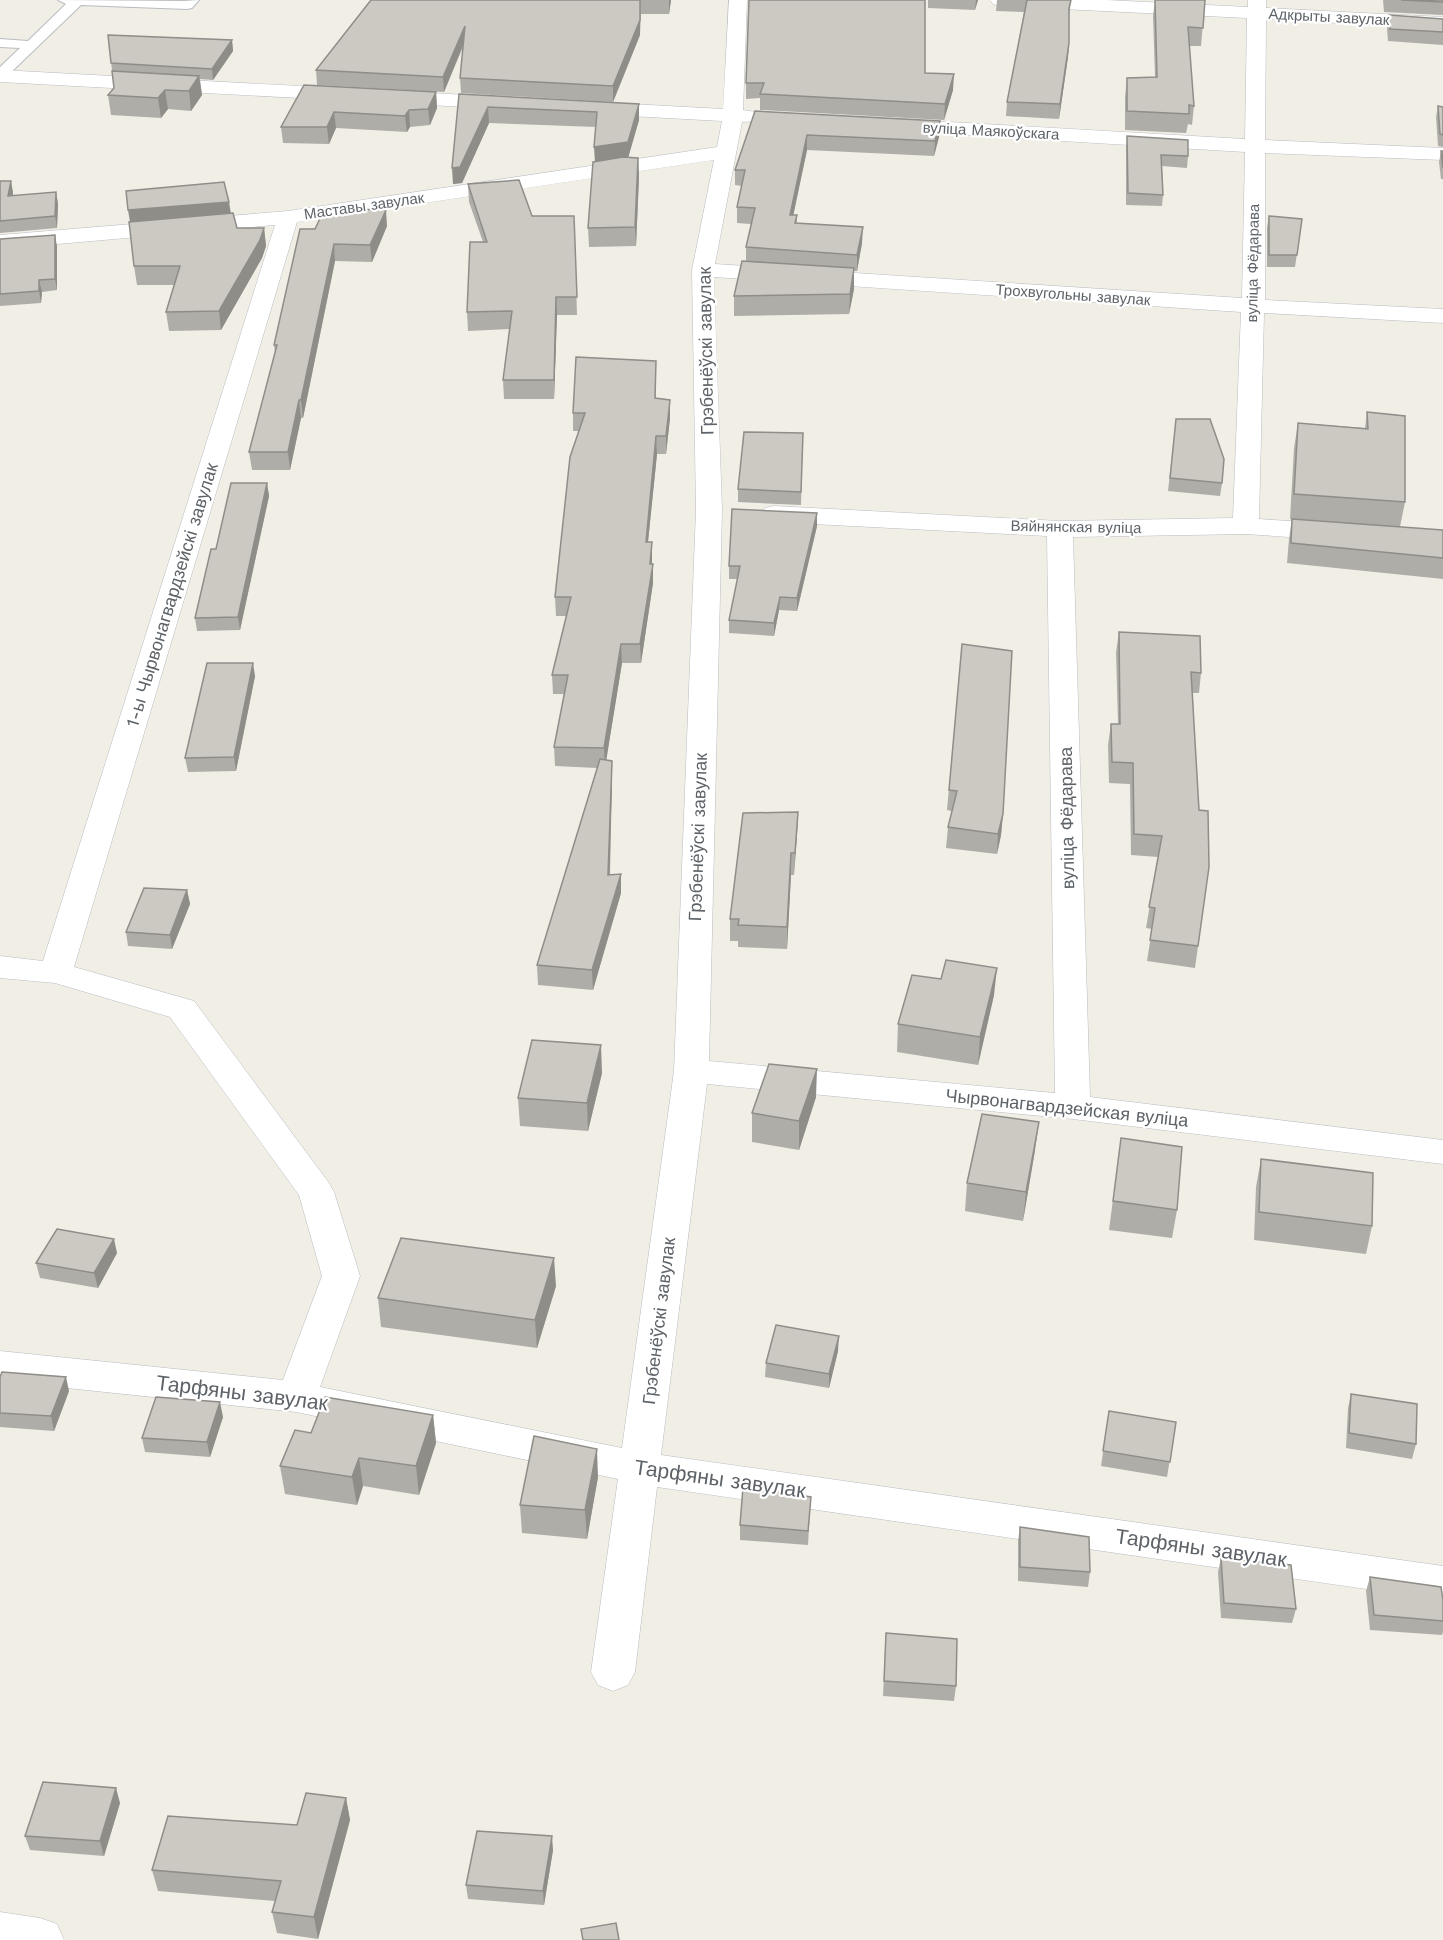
<svg xmlns="http://www.w3.org/2000/svg" width="1443" height="1940" viewBox="0 0 1443 1940" font-family="'Work Sans',sans-serif">
	<style>
		.lines { fill: none; stroke-linecap: round; stroke-linejoin: round }
		.service-casing { stroke: #b8bcc0; stroke-width: 2 }
		.minor-casing { stroke: #b8bcc0; stroke-width: 1 }
		.service { fill: #fff; fill-rule: evenodd }
		.minor { fill: #fff; fill-rule: evenodd }
		.wall { fill: #afada8 }
		.shaded-wall { fill: #8f8d88 }
		.building { fill: #ccc9c3; stroke: #8f8d88; stroke-width: 1.5 }
		.labels { text-anchor: middle; stroke-width: 4.5; stroke-linejoin: round; paint-order: stroke }
		.far-street-label { font-size: 15px; fill: #5d6368; stroke: #fff }
		.street-label { font-size: 18px; fill: #5d6368; stroke: #fff }
		.near-street-label { font-size: 21px; fill: #5d6368; stroke: #fff }
	</style>
	<rect width="100%" height="100%" fill="#f1eee6"/>
	<g class="lines">
		<g class="service-casing">
			<path id="service" d="M58 0 184 1 199 0 192 8 187 9 81 5 5 78 0 79V67L20 48 0 47V39L28 41 66 4Z"/>
		</g>
		<g class="minor-casing">
			<g id="minor">
				<path d="M729 0H747L743 110 762 113 765 117 762 121 742 122 715 264 1242 298 1245 152 897 131 890 129 887 125 890 121 897 119 1245 139 1247 18 999 6 993 4 990 0H1106L1248 7V0H1266V8L1443 17V29L1266 19 1265 140 1443 148V160L1265 153V300L1443 309V323L1264 313 1259 519 1333 524 1342 526 1346 532 1342 538 1333 540 1246 534 1073 537 1090 1097 1443 1140V1164L1073 1119 707 1084 661 1455 1443 1566V1600L657 1487 635 1672 628 1685 613 1691 598 1685 591 1672 618 1479 296 1412 0 1381V1351L283 1380 322 1276 299 1195 170 1017 55 983 0 978V956L43 961 275 225 0 249V235L288 211 717 147 722 121 594 114 587 112 584 108 587 104 594 102 723 109ZM714 160 692 270 696 510 674 1071 622 1448 320 1387 360 1276 334 1192 329 1183 194 1001 74 967 297 222ZM714 277 1241 312 1233 518 1060 521 774 506 765 508 761 514 765 520 774 522 1047 536 1055 1093 709 1061 722 510Z"/>
				<path d="M0 70 504 97 511 99 514 103 511 107 504 109 0 82Z"/>
				<path d="M0 1912 40 1918 57 1924 64 1940H0Z"/>
			</g>
		</g>
		<use href="#service" class="service"/>
		<use href="#minor" class="minor"/>
	</g>
	<g class="wall">
		<path d="M371 0H671L669 14H641L640 35 613 102 461 93 460 78 463 47 444 92 317 85 316 70Z"/>
		<path d="M928 0H978L975 10 928 8Z"/>
		<path d="M997 0H1071L1069 17V43L1068 57 1059 119 1006 116 1007 102 1024 12 996 11Z"/>
		<path d="M1153 0H1205L1201 46H1189L1194 106 1192 125 1188 124 1186 133 1125 130V97L1127 78 1155 77 1153 16 1155 0Z"/>
		<path d="M1383 0H1443V15L1384 12Z"/>
		<path d="M1389 15 1443 19V45L1388 41 1387 28Z"/>
		<path d="M108 35 232 40 233 51 213 80 200 79 202 95 191 111 168 109 161 118 111 115 108 95 114 88Z"/>
		<path d="M925 73 953 90 944 120 760 110V98L746 99V83Z"/>
		<path d="M304 85 436 92 437 108 430 125 410 127 407 132 336 128 329 144 283 143 281 127Z"/>
		<path d="M459 94 639 104V120L628 158H638L639 177 636 246 589 247 588 228 595 161 596 127 489 123 462 183 453 184Z"/>
		<path d="M1438 106 1443 107V147L1438 146 1436 117Z"/>
		<path d="M755 111 939 137 934 156 807 150 793 215H797V223L862 243 857 271H854V289L849 314 734 316V296L746 261V247L751 224 737 223V207L742 186 735 185V170Z"/>
		<path d="M1127 136 1188 156 1187 168 1162 166 1163 195 1162 206 1126 205V147Z"/>
		<path d="M1441 151H1443V179H1441L1439 162Z"/>
		<path d="M0 181 13 192V196L56 192 58 204 57 228 0 233Z"/>
		<path d="M468 184 532 216H574L577 315H557L554 399H504L503 380 510 329 468 331 467 312 483 242 469 202Z"/>
		<path d="M231 213 237 228H264L266 246 262 258 221 330 169 331 166 312 174 285H137L134 266Z"/>
		<path d="M1269 216 1302 219 1295 267H1267V228Z"/>
		<path d="M387 226 372 262 335 261 303 418H301L290 470H252L249 452 275 353 274 345 300 229Z"/>
		<path d="M0 239 57 246V290L42 292 41 303 0 306Z"/>
		<path d="M656 361V398L670 418 666 454H657L648 542 652 564 653 583 641 663H622L606 760 612 780 610 875 621 893 593 990 538 985 537 965 597 768 555 766 554 747 564 694H553L552 675 566 616H556L555 597 579 431H573V413Z"/>
		<path d="M1367 412 1405 502 1400 527 1290 519 1294 448 1298 423 1365 428Z"/>
		<path d="M1176 419 1222 483 1220 496 1168 491Z"/>
		<path d="M803 433 801 505 738 502V489Z"/>
		<path d="M267 483 269 496 240 630 197 631 195 618 216 549Z"/>
		<path d="M817 513V526L797 611 779 610 774 636 729 633V620L738 579H729V566Z"/>
		<path d="M1292 519 1443 530V579L1287 563 1289 539Z"/>
		<path d="M1119 632 1201 673 1199 693H1193L1198 946 1195 968 1147 961 1152 929 1146 928 1158 857 1131 855 1130 784 1109 783 1108 745 1111 724H1118L1116 652Z"/>
		<path d="M962 644 1003 814 1001 835 997 854 946 848 948 827 952 811 947 810Z"/>
		<path d="M255 676 236 771 188 772 185 758Z"/>
		<path d="M798 812 797 834 794 875H791L787 949 738 947V941H730V919Z"/>
		<path d="M187 890 190 904 172 949 128 946 126 932Z"/>
		<path d="M941 979 994 995 978 1065 897 1052 898 1024Z"/>
		<path d="M602 1073 588 1131 520 1126 518 1098Z"/>
		<path d="M816 1097 799 1150 752 1142V1113Z"/>
		<path d="M1121 1138 1177 1210 1172 1238 1109 1230Z"/>
		<path d="M1035 1150 1023 1221 965 1211 967 1183Z"/>
		<path d="M1261 1159 1372 1226 1366 1254 1254 1240 1256 1187Z"/>
		<path d="M117 1253 98 1288 40 1278 36 1263Z"/>
		<path d="M556 1286 537 1348 381 1327 378 1298Z"/>
		<path d="M838 1351 829 1388 765 1377 766 1363Z"/>
		<path d="M0 1377 69 1391 54 1431 0 1427Z"/>
		<path d="M1351 1394 1416 1444 1412 1459 1346 1448 1348 1408Z"/>
		<path d="M1109 1411 1176 1422 1167 1477 1101 1466Z"/>
		<path d="M433 1415 436 1443 419 1495 363 1486 357 1505 285 1494 280 1466 311 1433Z"/>
		<path d="M223 1417 210 1457 145 1452 142 1438Z"/>
		<path d="M598 1477 587 1539 522 1533 520 1505Z"/>
		<path d="M810 1511 808 1545 740 1540V1525Z"/>
		<path d="M1020 1527 1090 1572 1088 1587 1018 1581V1541Z"/>
		<path d="M1221 1558 1296 1609 1292 1623 1221 1618 1218 1572Z"/>
		<path d="M1370 1577 1443 1600V1632L1442 1635 1370 1630 1366 1591Z"/>
		<path d="M886 1633 956 1686 954 1701 883 1696Z"/>
		<path d="M346 1798 350 1820 318 1939 277 1933 272 1912 275 1901 158 1891 152 1870 297 1825Z"/>
		<path d="M120 1803 104 1856 30 1850 25 1836Z"/>
		<path d="M553 1850 544 1905 468 1899 466 1885Z"/>
	</g>
	<g class="shaded-wall">
		<path d="M640 0V35L613 102V86Z"/>
		<path d="M669 0H671L669 14Z"/>
		<path d="M976 0H978L975 10Z"/>
		<path d="M465 26V40L444 92 443 77Z"/>
		<path d="M232 40 233 51 213 80 212 69Z"/>
		<path d="M1069 43 1068 57 1059 119 1060 104Z"/>
		<path d="M954 74 953 90 944 120 945 104Z"/>
		<path d="M199 76 202 95 191 111 189 91Z"/>
		<path d="M165 90 168 109 161 118 158 98Z"/>
		<path d="M436 92 437 108 430 125 428 109Z"/>
		<path d="M639 104V120L628 158 595 163 594 147Z"/>
		<path d="M488 107 489 123 462 183 453 184 452 168Z"/>
		<path d="M409 110 410 127 407 132 405 116Z"/>
		<path d="M334 112 336 128 329 144 327 127Z"/>
		<path d="M940 121 939 137 934 156 935 141Z"/>
		<path d="M807 135V150L790 231V215Z"/>
		<path d="M638 158 639 177 636 246 635 227Z"/>
		<path d="M11 181 13 192 10 207 8 196Z"/>
		<path d="M56 192 58 204 57 228 55 216Z"/>
		<path d="M229 202 231 214 130 222 128 210Z"/>
		<path d="M386 210 387 226 372 262 370 245Z"/>
		<path d="M863 227 862 243 857 271V255Z"/>
		<path d="M264 228 266 246 262 258 221 330 219 311Z"/>
		<path d="M55 235 57 246V290L55 279Z"/>
		<path d="M334 244 335 261 303 418 301 400Z"/>
		<path d="M854 268V289L849 314 850 294Z"/>
		<path d="M39 280 42 292 41 303 39 291Z"/>
		<path d="M556 297 557 315 554 399V380Z"/>
		<path d="M299 400 301 418 290 470 288 452Z"/>
		<path d="M670 400V418L666 454V436Z"/>
		<path d="M656 436 657 454 646 561V542Z"/>
		<path d="M267 483 269 496 240 630 238 617Z"/>
		<path d="M817 513V526L797 611V598Z"/>
		<path d="M652 542V561L650 579 653 564V583L641 663 640 644Z"/>
		<path d="M780 597 779 610 774 636V623Z"/>
		<path d="M621 644 622 663 605 768 604 748Z"/>
		<path d="M253 663 255 676 236 771 234 757Z"/>
		<path d="M612 761V780L609 894 608 875Z"/>
		<path d="M798 812 797 834 794 875 795 853Z"/>
		<path d="M1003 814 1001 835 997 854 998 834Z"/>
		<path d="M791 853V875L787 949V927Z"/>
		<path d="M621 874V893L593 990 592 970Z"/>
		<path d="M187 890 190 904 172 949 170 935Z"/>
		<path d="M997 968 994 995 978 1065 980 1037Z"/>
		<path d="M601 1045 602 1073 588 1131 587 1103Z"/>
		<path d="M817 1069 816 1097 799 1150V1121Z"/>
		<path d="M1039 1122 1035 1150 1023 1221 1026 1192Z"/>
		<path d="M114 1239 117 1253 98 1288 94 1273Z"/>
		<path d="M554 1258 556 1286 537 1348 535 1320Z"/>
		<path d="M839 1336 838 1351 829 1388V1374Z"/>
		<path d="M66 1377 69 1391 54 1431 51 1416Z"/>
		<path d="M220 1402 223 1417 210 1457 207 1442Z"/>
		<path d="M433 1415 436 1443 419 1495 416 1466Z"/>
		<path d="M597 1449 598 1477 587 1539 585 1510Z"/>
		<path d="M359 1458 363 1486 357 1505 352 1477Z"/>
		<path d="M116 1788 120 1803 104 1856 100 1841Z"/>
		<path d="M346 1798 350 1820 318 1939 314 1917Z"/>
		<path d="M552 1836 553 1850 544 1905 543 1891Z"/>
	</g>
	<g class="building">
		<path d="M371 0H640V20L613 86 460 78 465 26 443 77 316 70Z"/>
		<path d="M749 0H925V73L954 74 945 104 760 94 764 83H746Z"/>
		<path d="M1027 0H1071L1069 8V43L1060 104 1007 102Z"/>
		<path d="M1155 0H1205L1203 28 1188 27 1194 106 1189 105V114L1127 111V78L1157 77Z"/>
		<path d="M1401 0H1443V2Z"/>
		<path d="M1389 15 1443 19V32L1390 29Z"/>
		<path d="M108 35 232 40 212 69 111 63Z"/>
		<path d="M112 71 199 76 189 91 165 90 158 98 108 95 114 88Z"/>
		<path d="M304 85 436 92 428 109 409 110 405 116 334 112 327 127H281Z"/>
		<path d="M459 94 639 104 628 142 594 147 597 112 488 107 460 167 452 168Z"/>
		<path d="M1438 106 1443 107V135L1440 134Z"/>
		<path d="M755 111 940 121 935 141 807 135 790 215H797L795 223 863 227 857 255 746 247 755 208 737 207 745 170H735Z"/>
		<path d="M1127 136 1188 140V156L1161 155 1163 195 1128 193Z"/>
		<path d="M1441 151H1443V168Z"/>
		<path d="M623 157 638 158 635 227 588 228 593 162Z"/>
		<path d="M519 180 532 216H574L577 297H556L554 380H503L512 311 467 312 470 242H487L468 184Z"/>
		<path d="M0 181H11L8 196 56 192 55 216 0 221Z"/>
		<path d="M224 182 229 202 128 210 126 191Z"/>
		<path d="M325 208 386 210 370 245 334 244 301 400H299L288 452H249L277 345H274L300 229H315Z"/>
		<path d="M233 213 237 228H264L260 240 219 311 166 312 180 266H134L129 222Z"/>
		<path d="M1269 216 1302 219 1297 255H1269Z"/>
		<path d="M55 235V279L39 280V291L0 294V239Z"/>
		<path d="M742 261 854 268 850 294 734 296Z"/>
		<path d="M576 357 656 361 655 398 670 400 666 436H656L646 542H652L650 564H653L640 644H621L604 748 554 747 568 675H552L571 597H555L570 457 585 413H573Z"/>
		<path d="M1367 412 1405 416V502L1294 494 1298 423 1368 429Z"/>
		<path d="M1176 419H1210L1224 459 1222 483 1170 478Z"/>
		<path d="M744 432 803 433 801 492 738 489Z"/>
		<path d="M231 483H267L238 617 195 618 211 549H216Z"/>
		<path d="M732 509 817 513 797 598 780 597 774 623 729 620 740 566H729Z"/>
		<path d="M1292 519 1443 530V558L1291 543Z"/>
		<path d="M1119 632 1200 636 1201 673 1191 672 1199 810 1208 811 1209 867 1198 946 1150 940 1155 908 1149 907 1162 836 1134 834 1133 763 1112 762 1111 724H1120Z"/>
		<path d="M962 644 1012 651 1003 814 998 834 948 827 957 791 949 790Z"/>
		<path d="M207 663H253L234 757 185 758Z"/>
		<path d="M600 759 612 761 608 875 621 874 592 970 537 965Z"/>
		<path d="M798 812 795 853H791L787 927 738 925 739 919H730L743 813Z"/>
		<path d="M144 888 187 890 170 935 126 932Z"/>
		<path d="M946 960 997 968 980 1037 898 1024 912 975 941 979Z"/>
		<path d="M532 1040 601 1045 587 1103 518 1098Z"/>
		<path d="M769 1064 817 1069 799 1121 752 1113Z"/>
		<path d="M982 1114 1039 1122 1026 1192 967 1183Z"/>
		<path d="M1121 1138 1182 1147 1177 1210 1113 1201Z"/>
		<path d="M1261 1159 1373 1173 1372 1226 1259 1212Z"/>
		<path d="M57 1229 114 1239 94 1273 36 1263Z"/>
		<path d="M401 1238 554 1258 535 1320 378 1298Z"/>
		<path d="M776 1325 839 1336 829 1374 766 1363Z"/>
		<path d="M2 1372 66 1377 51 1416 0 1413V1377Z"/>
		<path d="M1351 1394 1417 1404 1416 1444 1349 1433Z"/>
		<path d="M156 1397 220 1402 207 1442 142 1438Z"/>
		<path d="M325 1397 433 1415 416 1466 359 1458 352 1477 280 1466 295 1430 311 1433Z"/>
		<path d="M1109 1411 1176 1422 1170 1462 1103 1451Z"/>
		<path d="M534 1436 597 1449 585 1510 520 1505Z"/>
		<path d="M743 1487 811 1497 808 1531 740 1525Z"/>
		<path d="M1020 1527 1089 1537 1090 1572 1020 1567Z"/>
		<path d="M1221 1558 1291 1565 1296 1609 1224 1603Z"/>
		<path d="M1370 1577 1441 1587 1443 1600V1621L1374 1615Z"/>
		<path d="M886 1633 957 1639 956 1686 884 1681Z"/>
		<path d="M43 1782 116 1788 100 1841 25 1836Z"/>
		<path d="M306 1793 346 1798 314 1917 272 1912 281 1881 152 1870 168 1816 297 1825Z"/>
		<path d="M477 1831 552 1836 543 1891 466 1885Z"/>
		<path d="M616 1923 619 1940H583L581 1929Z"/>
	</g>
	<g class="labels">
		<g class="far-street-label">
			<text transform="translate(1329 17) rotate(3)" y="5">Адкрыты завулак</text>
			<text transform="translate(991 131) rotate(3)" y="5">вуліца Маякоўскага</text>
			<text transform="translate(364 206) rotate(-8)" y="5">Маставы завулак</text>
			<text transform="translate(1253 263) rotate(-89)" y="5">вуліца Фёдарава</text>
			<text transform="translate(1073 295) rotate(4)" y="5">Трохвугольны завулак</text>
			<text transform="translate(1076 527) rotate(1)" y="5">Вяйнянская вуліца</text>
		</g>
		<g class="street-label">
			<text transform="translate(706 351) rotate(-91)" y="6">Грэбенёўскі завулак</text>
			<text transform="translate(172 595) rotate(-73)" y="6">1-ы Чырвонагвардзейскі завулак</text>
			<text transform="translate(1067 818) rotate(-91)" y="6">вуліца Фёдарава</text>
			<text transform="translate(698 837) rotate(-88)" y="6">Грэбенёўскі завулак</text>
			<text transform="translate(1067 1108) rotate(6)" y="6">Чырвонагвардзейская вуліца</text>
			<text transform="translate(659 1321) rotate(-83)" y="6">Грэбенёўскі завулак</text>
		</g>
		<g class="near-street-label">
			<text transform="translate(242 1393) rotate(7)" y="7">Тарфяны завулак</text>
			<text transform="translate(720 1479) rotate(8)" y="7">Тарфяны завулак</text>
			<text transform="translate(1201 1548) rotate(8)" y="7">Тарфяны завулак</text>
		</g>
	</g>
</svg>
